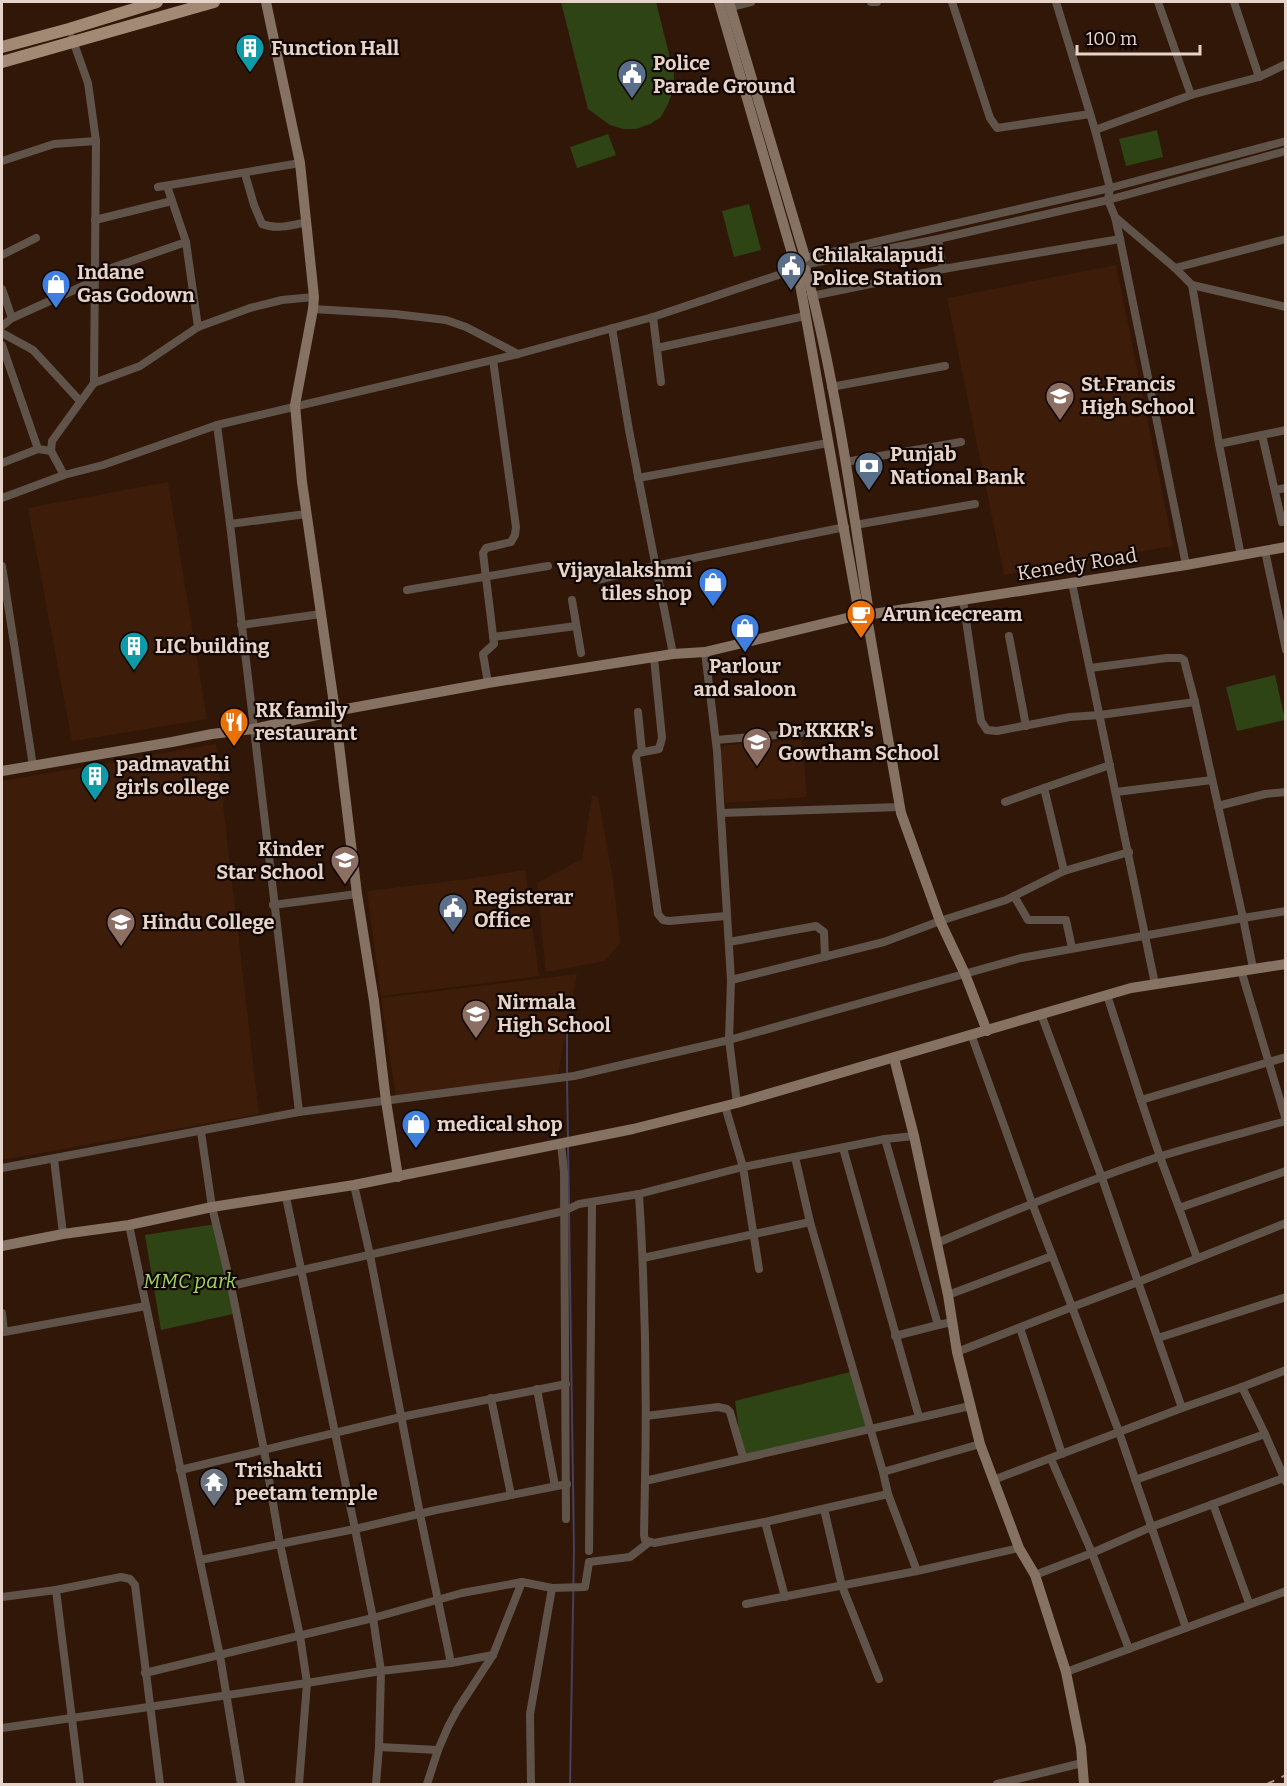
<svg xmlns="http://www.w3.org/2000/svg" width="1287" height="1786" viewBox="0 0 1287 1786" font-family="Bitter,serif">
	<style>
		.built { fill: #3d1d09 }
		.green { fill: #2e4414 }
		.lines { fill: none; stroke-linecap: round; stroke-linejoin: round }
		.stream { stroke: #45405e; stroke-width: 2 }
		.street { stroke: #60544a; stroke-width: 8 }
		.secondary { stroke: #857262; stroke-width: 10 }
		.primary { stroke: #a18974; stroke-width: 12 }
		.rail { stroke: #a89388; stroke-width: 2; stroke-dasharray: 8 8; stroke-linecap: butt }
		.labels { text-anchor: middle; stroke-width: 4.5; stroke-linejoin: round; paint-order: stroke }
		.poi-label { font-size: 20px; font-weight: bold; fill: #e6d4ca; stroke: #110602; text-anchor: start }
		.street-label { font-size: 20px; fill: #e6d4ca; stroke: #110602 }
		.park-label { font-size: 20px; font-style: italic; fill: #9fd763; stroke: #110602 }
	</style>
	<rect width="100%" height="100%" fill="#311708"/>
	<g class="built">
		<path d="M1116 265 1173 546 1004 575 947 298Z"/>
		<path d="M168 482 207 719 72 741 28 508Z"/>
		<path d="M802 740 807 797 725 803 721 752 722 747 727 745Z"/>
		<path d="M216 744 259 1114 2 1160V781Z"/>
		<path d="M592 795 598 797 613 879 620 943 605 961 546 972 537 883 582 859Z"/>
		<path d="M525 870 539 976 381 996 367 891 468 879Z"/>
		<path d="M577 974 557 1079 396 1097 381 998Z"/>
	</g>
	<g class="green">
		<path d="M561 2H656L674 74 673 90 668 104 661 117 650 124 636 129H623L610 125 588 109Z"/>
		<path d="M1157 130 1163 157 1126 166 1119 139Z"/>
		<path d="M608 134 616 155 577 168 570 147Z"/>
		<path d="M749 204 761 250 734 257 722 211Z"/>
		<path d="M1275 675 1285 720 1237 731 1226 687Z"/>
		<path d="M216 1224 233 1314 161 1330 145 1235Z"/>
		<path d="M854 1371 871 1429 743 1457 735 1401Z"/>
	</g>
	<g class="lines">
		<g class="stream">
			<path d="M567 1034V1073"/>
			<path d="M567 1079 568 1139"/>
			<path d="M568 1145 569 1205"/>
			<path d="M569 1211 574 1550 570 1784"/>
		</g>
		<g class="street">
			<path d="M871 2H877"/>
			<path d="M952 2 990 118 997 128 1090 114"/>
			<path d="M1056 2 1095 130 1110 188 1108 200 1115 217 1120 239 1186 565"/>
			<path d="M1158 2 1191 95"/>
			<path d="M1234 2 1259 77 1286 64"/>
			<path d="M731 7 751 2"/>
			<path d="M1095 130 1191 95 1259 77"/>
			<path d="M2 161 54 144 96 141"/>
			<path d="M245 174 254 205 262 224C276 230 293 225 307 222"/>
			<path d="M167 186 186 242 198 327"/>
			<path d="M158 187 300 163"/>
			<path d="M1115 217 1175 268 1192 285 1286 307"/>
			<path d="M95 220 172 201"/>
			<path d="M938 239 943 269"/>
			<path d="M2 255 36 238"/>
			<path d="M806 258 1110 188 1286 141"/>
			<path d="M808 264 938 239 1108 200 1286 151"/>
			<path d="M1175 268 1286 239"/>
			<path d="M94 274 186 242"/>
			<path d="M1192 285 1219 444 1241 556"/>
			<path d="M2 289 12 318"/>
			<path d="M812 296 943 269 1120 239"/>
			<path d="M313 309 395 314 446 320 466 327 518 354"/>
			<path d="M653 317 661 382"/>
			<path d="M2 326 12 318 94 281"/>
			<path d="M612 328 629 430 673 654"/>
			<path d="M2 333 33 350 80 401"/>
			<path d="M2 345 38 449"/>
			<path d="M657 348 805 316"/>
			<path d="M94 383 140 366 198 327 250 308 282 300 314 297"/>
			<path d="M831 387 945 366"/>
			<path d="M217 425 230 524 299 1112"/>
			<path d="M1262 435 1282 522"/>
			<path d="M1219 444 1286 430"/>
			<path d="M845 462 961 442"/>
			<path d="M2 463 38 449 51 451"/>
			<path d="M64 475 51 451 52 441 94 383 96 141 88 83 72 38"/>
			<path d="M638 478 828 443"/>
			<path d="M1275 490 1286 488"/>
			<path d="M2 498 64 475 103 465 217 425 518 354 653 317 793 270"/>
			<path d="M230 524 306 514"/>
			<path d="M855 525 975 504"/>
			<path d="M1265 551 1286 650"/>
			<path d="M2 566 33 766"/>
			<path d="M597 580 655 566 845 527"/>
			<path d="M1072 583 1155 984"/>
			<path d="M407 590 548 566"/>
			<path d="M572 600 581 653"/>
			<path d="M963 600 981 721 987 730 997 731 1070 717 1100 715 1195 702"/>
			<path d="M241 625 321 614"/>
			<path d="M1009 636 1026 726"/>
			<path d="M493 637 576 626"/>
			<path d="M705 652 717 751 731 980 729 1040 737 1103"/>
			<path d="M654 658 662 738 659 749 638 753 636 757 658 914 663 920 669 921 726 916"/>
			<path d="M488 683 483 654 494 644 483 553 486 548 511 542 515 535 516 527 493 360"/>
			<path d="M638 712 642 752"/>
			<path d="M716 740 801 733"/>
			<path d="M1116 792 1212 780"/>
			<path d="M1005 802 1044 788"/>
			<path d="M1218 806 1265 794 1286 792"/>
			<path d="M721 813 900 807"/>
			<path d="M1064 871 1044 788 1110 765"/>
			<path d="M1014 896 1028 920H1066L1072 948"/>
			<path d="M273 905 357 894"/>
			<path d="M729 942 816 926 824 932 825 957"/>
			<path d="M1253 968 1243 918 1286 911"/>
			<path d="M1241 970 1286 1120"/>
			<path d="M731 980 884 942 940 921 1006 900 1064 871 1129 852"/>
			<path d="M1107 995 1141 1100 1286 1057"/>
			<path d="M1041 1014 1102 1178 1138 1282 1286 1223"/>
			<path d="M971 1034 1032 1203 1072 1307 1138 1282 1182 1408"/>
			<path d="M1141 1100 1160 1157 1179 1208 1286 1171"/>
			<path d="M725 1106 743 1167 759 1269"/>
			<path d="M885 1139 938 1325 952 1322"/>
			<path d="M561 1143 564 1173 566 1519"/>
			<path d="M843 1148 919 1417"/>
			<path d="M795 1157 810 1222 883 1472 980 1444"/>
			<path d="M54 1159 63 1234"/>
			<path d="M2 1168 299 1112 574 1076 729 1040 1021 958 1243 918 1195 702 1184 660 1181 658H1167L1090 668"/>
			<path d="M354 1185 370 1255 420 1514 451 1663 493 1655"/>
			<path d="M639 1194C645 1289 647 1385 645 1481L970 1406"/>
			<path d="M286 1197 355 1529 373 1618 381 1671 307 1683 299 1784"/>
			<path d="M1179 1208 1197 1258"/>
			<path d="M129 1225 220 1656 241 1784"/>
			<path d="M937 1243C1010 1212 1083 1182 1158 1157 1200 1144 1243 1133 1286 1121"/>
			<path d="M643 1258 810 1222"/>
			<path d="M231 1286 564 1211 579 1204 639 1194 743 1167 885 1139 914 1136"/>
			<path d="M948 1295 1052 1256"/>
			<path d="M2 1313 4 1332 146 1306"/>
			<path d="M1020 1328 1062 1454"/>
			<path d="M895 1336 938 1325"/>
			<path d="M1158 1338 1286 1297"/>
			<path d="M957 1352 1072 1307 1119 1432 1186 1628"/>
			<path d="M1242 1387 1286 1370"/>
			<path d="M537 1389 555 1486"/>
			<path d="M491 1398 511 1495"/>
			<path d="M646 1416 718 1407 727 1409 730 1412 743 1457"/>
			<path d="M1051 1459 1092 1553 1129 1649"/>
			<path d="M180 1470 401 1417 566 1384"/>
			<path d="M883 1472 888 1494 917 1571"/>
			<path d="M993 1480 1182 1408 1242 1387 1265 1434 1286 1482"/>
			<path d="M1135 1480 1265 1434"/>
			<path d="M645 1481 644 1535 645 1540 654 1543 765 1522 888 1494"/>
			<path d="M1213 1504 1249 1603"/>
			<path d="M824 1509 842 1586 879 1679"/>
			<path d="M765 1522 785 1597"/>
			<path d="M589 1551 592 1202"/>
			<path d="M200 1560 355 1529 436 1510 567 1484"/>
			<path d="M1035 1575 1092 1553 1151 1527 1286 1477"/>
			<path d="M522 1582 552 1588 530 1714 531 1784"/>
			<path d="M552 1588 585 1587 589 1562 630 1557 648 1543"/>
			<path d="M56 1590 80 1784"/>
			<path d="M2 1597 56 1590 121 1577 130 1579 135 1585 160 1784"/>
			<path d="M746 1604 917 1571 1019 1548"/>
			<path d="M1066 1672 1286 1591"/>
			<path d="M145 1673 373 1618 462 1593 522 1582 493 1655 457 1710 448 1727 438 1750 427 1784"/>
			<path d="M2 1728 149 1707 307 1683 300 1636 280 1544 264 1450 231 1286 212 1207 201 1132"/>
			<path d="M379 1747 438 1750"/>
			<path d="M376 1784 379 1747 381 1671 451 1663"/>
			<path d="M997 1784 1082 1763"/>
		</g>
		<g class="secondary">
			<path d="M266 2 300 163 314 297 313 309 295 405 302 482 335 711 357 894 374 1001 386 1101 398 1177"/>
			<path d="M719 2 793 257"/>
			<path d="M729 2 805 257"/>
			<path d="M806 270C835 380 851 494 868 607"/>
			<path d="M798 273 858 608"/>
			<path d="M873 614 1186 565 1286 547"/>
			<path d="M868 623 901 813 940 921 965 974 987 1031"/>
			<path d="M2 771 172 742 212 734 253 729 335 711 488 683 673 654 705 652 855 616"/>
			<path d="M894 1058 914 1136 948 1295 957 1352 980 1444 1019 1548 1035 1575 1066 1672 1081 1747 1084 1784"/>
			<path d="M2 1246 63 1234 129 1225 212 1207 354 1185 633 1129 737 1103 1131 988 1286 964"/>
		</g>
		<g class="primary">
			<path d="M2 47 69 29 157 2"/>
			<path d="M2 62 214 2"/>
		</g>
		<path class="rail" d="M1267 1784 1286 1775"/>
	</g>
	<defs>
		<g id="building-pin" transform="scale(1.5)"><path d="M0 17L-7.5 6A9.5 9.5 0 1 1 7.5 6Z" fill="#0f9aa8" stroke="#110602"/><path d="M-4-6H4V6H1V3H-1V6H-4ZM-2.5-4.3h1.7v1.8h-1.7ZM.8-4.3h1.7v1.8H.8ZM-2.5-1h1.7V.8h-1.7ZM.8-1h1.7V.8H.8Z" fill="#fff"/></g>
		<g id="civic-pin" transform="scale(1.5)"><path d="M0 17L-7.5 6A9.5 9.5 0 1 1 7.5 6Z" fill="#5c6f8a" stroke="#110602"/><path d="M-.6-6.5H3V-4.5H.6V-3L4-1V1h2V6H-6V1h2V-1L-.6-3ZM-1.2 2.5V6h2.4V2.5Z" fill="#fff"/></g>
		<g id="shop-pin" transform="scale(1.5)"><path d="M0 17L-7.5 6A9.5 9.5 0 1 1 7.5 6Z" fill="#3f7fe0" stroke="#110602"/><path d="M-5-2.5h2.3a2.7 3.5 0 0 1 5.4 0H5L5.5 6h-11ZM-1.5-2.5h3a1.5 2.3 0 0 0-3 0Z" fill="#fff"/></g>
		<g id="school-pin" transform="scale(1.5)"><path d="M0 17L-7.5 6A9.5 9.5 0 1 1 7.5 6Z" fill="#8d6e63" stroke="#110602"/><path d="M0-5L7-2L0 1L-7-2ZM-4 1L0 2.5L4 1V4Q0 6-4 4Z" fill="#fff"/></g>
		<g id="bank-pin" transform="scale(1.5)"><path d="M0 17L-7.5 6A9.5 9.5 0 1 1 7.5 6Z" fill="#5c6f8a" stroke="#110602"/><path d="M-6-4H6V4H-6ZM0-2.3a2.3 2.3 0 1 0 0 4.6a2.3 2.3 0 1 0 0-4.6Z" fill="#fff"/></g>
		<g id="cafe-pin" transform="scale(1.5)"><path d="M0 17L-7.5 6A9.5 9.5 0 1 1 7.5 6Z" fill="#e8710a" stroke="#110602"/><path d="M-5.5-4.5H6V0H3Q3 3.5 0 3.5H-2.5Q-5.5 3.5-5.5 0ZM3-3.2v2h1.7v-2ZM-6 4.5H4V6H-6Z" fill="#fff"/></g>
		<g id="restaurant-pin" transform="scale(1.5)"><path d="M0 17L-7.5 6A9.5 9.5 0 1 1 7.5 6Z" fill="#e8710a" stroke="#110602"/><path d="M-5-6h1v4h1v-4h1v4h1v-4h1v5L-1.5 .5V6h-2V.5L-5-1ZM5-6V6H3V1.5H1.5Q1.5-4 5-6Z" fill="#fff"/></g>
		<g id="university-pin" transform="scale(1.5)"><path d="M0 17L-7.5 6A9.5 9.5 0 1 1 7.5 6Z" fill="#8d6e63" stroke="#110602"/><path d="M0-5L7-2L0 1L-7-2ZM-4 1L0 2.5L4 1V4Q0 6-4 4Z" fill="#fff"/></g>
		<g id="temple-pin" transform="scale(1.5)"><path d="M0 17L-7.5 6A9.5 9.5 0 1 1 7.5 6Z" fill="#6b7280" stroke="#110602"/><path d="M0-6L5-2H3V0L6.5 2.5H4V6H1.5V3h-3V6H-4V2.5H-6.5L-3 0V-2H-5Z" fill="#fff"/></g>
	</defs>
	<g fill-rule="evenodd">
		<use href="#building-pin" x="250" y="48"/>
		<use href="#civic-pin" x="632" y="74"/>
		<use href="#civic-pin" x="791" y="266"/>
		<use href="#shop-pin" x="56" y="284"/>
		<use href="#school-pin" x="1060" y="396"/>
		<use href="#bank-pin" x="869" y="466"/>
		<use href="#shop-pin" x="713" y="582"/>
		<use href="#cafe-pin" x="861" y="614"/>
		<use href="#shop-pin" x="745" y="628"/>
		<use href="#building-pin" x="134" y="646"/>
		<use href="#restaurant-pin" x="234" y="722"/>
		<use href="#school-pin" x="757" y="742"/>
		<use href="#building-pin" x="95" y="776"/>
		<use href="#school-pin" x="345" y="860"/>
		<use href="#civic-pin" x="453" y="908"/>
		<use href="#university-pin" x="121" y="922"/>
		<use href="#school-pin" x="476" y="1014"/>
		<use href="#shop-pin" x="416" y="1124"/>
		<use href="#temple-pin" x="214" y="1482"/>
	</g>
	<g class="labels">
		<g class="poi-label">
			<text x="271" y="55">Function Hall</text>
			<text x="653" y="70">Police<tspan x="653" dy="23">Parade Ground</tspan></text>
			<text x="812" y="262">Chilakalapudi<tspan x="812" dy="23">Police Station</tspan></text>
			<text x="77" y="279">Indane<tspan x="77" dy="23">Gas Godown</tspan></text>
			<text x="1081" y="391">St.Francis<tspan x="1081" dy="23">High School</tspan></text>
			<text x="890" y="461">Punjab<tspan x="890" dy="23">National Bank</tspan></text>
			<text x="692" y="577" text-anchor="end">Vijayalakshmi<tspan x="692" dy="23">tiles shop</tspan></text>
			<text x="882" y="621">Arun icecream</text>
			<text x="155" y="653">LIC building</text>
			<text x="745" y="673" text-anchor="middle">Parlour<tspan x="745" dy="23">and saloon</tspan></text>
			<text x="255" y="717">RK family<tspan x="255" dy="23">restaurant</tspan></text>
			<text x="778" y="737">Dr KKKR's<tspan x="778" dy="23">Gowtham School</tspan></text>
			<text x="116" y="771">padmavathi<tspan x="116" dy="23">girls college</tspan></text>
			<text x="324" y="856" text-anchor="end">Kinder<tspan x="324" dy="23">Star School</tspan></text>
			<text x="474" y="904">Registerar<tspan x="474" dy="23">Office</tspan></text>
			<text x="142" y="929">Hindu College</text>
			<text x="497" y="1009">Nirmala<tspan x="497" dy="23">High School</tspan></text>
			<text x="437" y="1131">medical shop</text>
			<text x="235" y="1477">Trishakti<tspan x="235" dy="23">peetam temple</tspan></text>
		</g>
		<g class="street-label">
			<text transform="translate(1077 564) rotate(-9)" y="7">Kenedy Road</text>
		</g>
		<g class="park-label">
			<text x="190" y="1288">MMC park</text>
		</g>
	</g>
	<rect width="1287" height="1786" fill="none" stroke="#e6d4ca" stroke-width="6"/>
	<path d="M1077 45v9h123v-9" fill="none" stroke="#e6d4ca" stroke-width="3"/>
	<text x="1086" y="45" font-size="18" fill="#e6d4ca" stroke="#110602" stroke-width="4.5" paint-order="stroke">100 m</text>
</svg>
